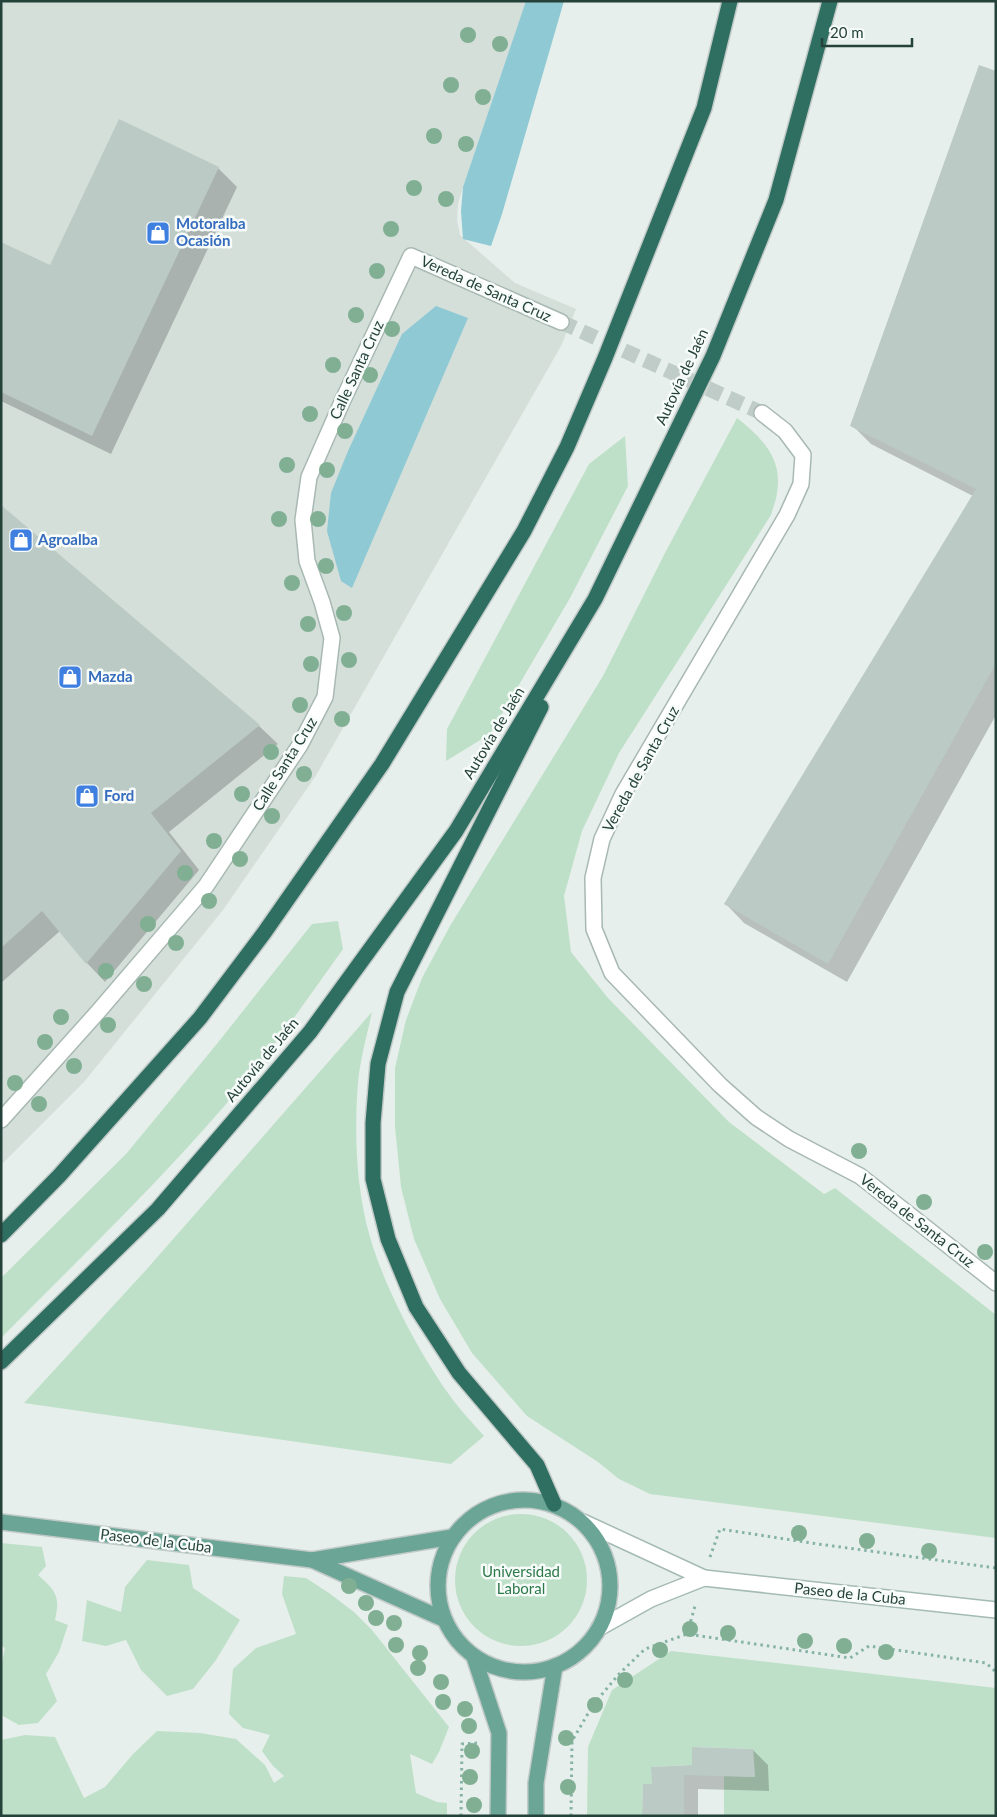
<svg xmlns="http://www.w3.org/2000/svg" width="997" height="1817" viewBox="0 0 997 1817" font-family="Lato,sans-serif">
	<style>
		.built { fill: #d4dfda }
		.green { fill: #bfe0c8 }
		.water { fill: #8ec9d4 }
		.shadow { fill: #0003 }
		.building { fill: #bbcac4 }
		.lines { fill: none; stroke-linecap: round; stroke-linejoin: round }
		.street-tunnel { stroke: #bfccc8; stroke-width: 15; stroke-dasharray: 15 8; stroke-linecap: butt }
		.street-casing { stroke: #a8b8b2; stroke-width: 18 }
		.secondary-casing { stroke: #a4bbb3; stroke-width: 18 }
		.primary-casing { stroke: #c2cac8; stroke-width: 18 }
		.highway-casing { stroke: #c2cac8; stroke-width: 18 }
		.path { stroke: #86b3a5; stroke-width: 3; stroke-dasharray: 2.5 4; stroke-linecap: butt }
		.street { stroke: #fff; stroke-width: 15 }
		.secondary { stroke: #fff; stroke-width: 15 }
		.primary { stroke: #6aa596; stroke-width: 15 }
		.highway { stroke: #2f6f62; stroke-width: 15 }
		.tree { fill: #80af93 }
		.labels { text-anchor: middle; stroke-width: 5; stroke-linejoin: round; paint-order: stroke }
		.shop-label { font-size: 15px; font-weight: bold; fill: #366cbe; stroke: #f7fbf9; text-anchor: start }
		.street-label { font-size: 15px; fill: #24423a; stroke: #f7fbf9 }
		.park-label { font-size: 15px; fill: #2d7a4b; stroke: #f7fbf9 }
	</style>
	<rect width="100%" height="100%" fill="#e6efeb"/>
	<path class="built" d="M1 1H527L463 187 458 204 457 220 460 235 515 283 576 309 561 346 315 777 223 910 84 1082 1 1165Z"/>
	<g class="green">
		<path d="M737 418C762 438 783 458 777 493 776 500 773 508 771 515L619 753 582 831 564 896 571 952 608 998 729 1122 824 1194 835 1188 996 1315V1538L650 1494 619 1479 598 1462 527 1416 472 1353 440 1299 414 1239 401 1187 395 1127V1068L406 1020 422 978 450 926 603 676 666 551Z"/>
		<path d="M625 436 628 486 570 598 490 734 446 761 447 729 589 464Z"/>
		<path d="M338 921 343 949C311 994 279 1040 244 1083 169 1173 83 1255 1 1338V1278L126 1154 216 1045 312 924Z"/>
		<path d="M372 1012C367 1035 360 1060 358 1083 354 1133 356 1188 370 1237 384 1286 418 1351 448 1393 458 1408 472 1422 484 1436L451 1464 24 1403 146 1270Z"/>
		<circle cx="521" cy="1580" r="66"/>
		<path d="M1 1543 42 1547 46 1566 38 1575C55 1590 61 1596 55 1620L68 1625 59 1652 46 1674 57 1701 38 1723 19 1725 1 1715V1667L5 1648 1 1645Z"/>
		<path d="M147 1560 189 1565 193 1588 240 1620 216 1660 193 1689 167 1696 141 1670 126 1640 106 1646 82 1641 87 1600 121 1612 125 1587Z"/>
		<path d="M284 1576 306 1578 329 1593 354 1612 372 1630 449 1727 439 1752 432 1764 410 1754 416 1793 437 1802 447 1803V1816H1V1740L25 1735 55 1737 84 1798 105 1787 133 1754 157 1731 200 1733 236 1739 265 1765 274 1783 284 1776 273 1766 262 1751 270 1735 243 1728 229 1714 233 1669 256 1648 296 1634 282 1594Z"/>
		<path d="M671 1651 996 1688V1816H724V1776L755 1777 753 1749 692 1747V1765L652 1767V1784L643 1785 642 1816H587L588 1747 612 1690Z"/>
	</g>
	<g class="water">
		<path d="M526 1H564L502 214 491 246 463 239 461 211 463 187Z"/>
		<path d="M436 306 468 318 352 588 341 581 327 531 331 493 348 451 402 334Z"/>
	</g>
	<g class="shadow">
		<path d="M996 73V715L847 982 744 923 726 904 973 496 871 444 852 425Z"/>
		<path d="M218 168 237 187 111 454 1 401V243L51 266Z"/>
		<path d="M1 507 259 726 278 744 169 832 199 870 105 982 87 963 60 931 1 983Z"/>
		<path d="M753 1750 768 1765 769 1791 698 1789V1816H644L654 1786 694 1766Z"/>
	</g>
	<g class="building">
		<path d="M979 65 996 71V495L994 499 996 500V663L828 964 724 904 976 489 850 426Z"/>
		<path d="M119 119 219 167 92 436 1 392V242L50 265Z"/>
		<path d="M1 505 260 725 151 813 181 851 86 964 42 911 1 948Z"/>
		<path d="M692 1747 753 1749 755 1777 684 1775V1816H642L643 1784H652L651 1767 692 1765Z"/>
	</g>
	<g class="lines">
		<path class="street-tunnel" d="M561 322 762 413"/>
		<g class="street-casing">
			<g id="street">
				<path d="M762 413 785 431 803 455 801 484 787 515 623 794 602 839 593 878 594 929 612 973 720 1085 756 1117 789 1139 860 1176 996 1283"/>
				<path d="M1 1120 97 1013 206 886 300 745 325 697 332 638 322 602 307 561 303 520 309 477 342 402 411 256 561 322"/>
			</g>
		</g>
		<g class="secondary-casing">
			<g id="secondary">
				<path d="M583 1522 704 1578 996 1610"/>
				<path d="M599 1628 651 1599 704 1578"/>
			</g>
		</g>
		<g class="primary-casing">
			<g id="primary">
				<circle cx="524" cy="1586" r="86"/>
				<path d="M1 1522 312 1560 452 1537"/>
				<path d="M312 1560 443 1619"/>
				<path d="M474 1657 499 1733 498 1816"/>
				<path d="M536 1816V1783L555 1666"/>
			</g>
		</g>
		<g class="highway-casing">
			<g id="highway">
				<path d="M541 707 397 992 378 1064 373 1123V1179L388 1239 416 1307 459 1373 537 1465 554 1504"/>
				<path d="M1 1235 59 1176 200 1018 264 933 382 764 524 531 567 447 605 358 704 108 730 1"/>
				<path d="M1 1362 158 1209 310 1032 456 831 595 599 713 356 776 200 830 1"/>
			</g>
		</g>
		<g class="path">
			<path d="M710 1557 720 1529 818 1544 996 1568"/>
			<path d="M687 1634 695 1606"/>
			<path d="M461 1816 462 1744 477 1743"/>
			<path d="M571 1816 572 1741 593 1705 619 1674 645 1649 687 1634 850 1658 869 1646 986 1663 996 1672"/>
		</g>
		<use href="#street" class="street"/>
		<use href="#secondary" class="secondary"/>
		<use href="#primary" class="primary"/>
		<use href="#highway" class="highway"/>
	</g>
	<g class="tree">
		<circle cx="468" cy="35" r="8"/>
		<circle cx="500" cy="44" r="8"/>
		<circle cx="451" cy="85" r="8"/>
		<circle cx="483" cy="97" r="8"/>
		<circle cx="434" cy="136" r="8"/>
		<circle cx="466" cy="144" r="8"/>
		<circle cx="414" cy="188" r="8"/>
		<circle cx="446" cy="199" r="8"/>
		<circle cx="391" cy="229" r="8"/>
		<circle cx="377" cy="271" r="8"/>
		<circle cx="356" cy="315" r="8"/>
		<circle cx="392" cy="329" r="8"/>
		<circle cx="333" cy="365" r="8"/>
		<circle cx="370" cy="375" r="8"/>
		<circle cx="310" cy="414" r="8"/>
		<circle cx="345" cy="431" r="8"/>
		<circle cx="287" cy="465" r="8"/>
		<circle cx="327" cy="470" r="8"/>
		<circle cx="279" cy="519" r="8"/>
		<circle cx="318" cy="519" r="8"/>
		<circle cx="326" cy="566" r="8"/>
		<circle cx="292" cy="583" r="8"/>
		<circle cx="344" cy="613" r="8"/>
		<circle cx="308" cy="624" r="8"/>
		<circle cx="349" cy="660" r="8"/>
		<circle cx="311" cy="664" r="8"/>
		<circle cx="300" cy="705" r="8"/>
		<circle cx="342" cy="719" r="8"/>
		<circle cx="271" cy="752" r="8"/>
		<circle cx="304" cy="774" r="8"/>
		<circle cx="242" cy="794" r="8"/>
		<circle cx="272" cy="816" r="8"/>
		<circle cx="214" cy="841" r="8"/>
		<circle cx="240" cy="859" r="8"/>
		<circle cx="185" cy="873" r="8"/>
		<circle cx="209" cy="901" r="8"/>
		<circle cx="148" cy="924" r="8"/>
		<circle cx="176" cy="943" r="8"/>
		<circle cx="106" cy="971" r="8"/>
		<circle cx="144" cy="984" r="8"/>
		<circle cx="61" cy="1017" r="8"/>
		<circle cx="108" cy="1025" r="8"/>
		<circle cx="45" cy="1042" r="8"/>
		<circle cx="74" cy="1066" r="8"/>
		<circle cx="15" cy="1083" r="8"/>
		<circle cx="39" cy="1104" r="8"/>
		<circle cx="859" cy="1151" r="8"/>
		<circle cx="924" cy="1202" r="8"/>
		<circle cx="985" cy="1252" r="8"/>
		<circle cx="799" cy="1533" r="8"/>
		<circle cx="867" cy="1541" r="8"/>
		<circle cx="929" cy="1551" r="8"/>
		<circle cx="349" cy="1586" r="8"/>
		<circle cx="366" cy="1603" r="8"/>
		<circle cx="376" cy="1618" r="8"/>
		<circle cx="394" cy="1623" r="8"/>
		<circle cx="690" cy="1629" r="8"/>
		<circle cx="728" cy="1633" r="8"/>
		<circle cx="805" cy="1641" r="8"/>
		<circle cx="396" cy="1645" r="8"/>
		<circle cx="844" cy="1646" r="8"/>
		<circle cx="660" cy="1650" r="8"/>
		<circle cx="886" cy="1652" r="8"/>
		<circle cx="420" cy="1653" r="8"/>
		<circle cx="418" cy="1668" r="8"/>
		<circle cx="625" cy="1680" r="8"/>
		<circle cx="441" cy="1682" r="8"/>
		<circle cx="443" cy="1702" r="8"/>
		<circle cx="595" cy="1705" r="8"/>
		<circle cx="465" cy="1709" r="8"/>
		<circle cx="469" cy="1726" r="8"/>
		<circle cx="566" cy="1738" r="8"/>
		<circle cx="472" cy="1751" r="8"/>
		<circle cx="470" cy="1777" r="8"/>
		<circle cx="568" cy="1787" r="8"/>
		<circle cx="474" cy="1805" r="8"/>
	</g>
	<defs>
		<g id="shop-square" transform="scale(1.25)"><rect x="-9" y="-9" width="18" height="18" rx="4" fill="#3f7fe0" stroke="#f7fbf9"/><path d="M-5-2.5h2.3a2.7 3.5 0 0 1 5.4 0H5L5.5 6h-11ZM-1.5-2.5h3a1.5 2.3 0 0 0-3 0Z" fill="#fff"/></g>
	</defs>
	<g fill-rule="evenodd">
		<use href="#shop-square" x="158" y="233"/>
		<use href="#shop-square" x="21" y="540"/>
		<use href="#shop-square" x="70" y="677"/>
		<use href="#shop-square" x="87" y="796"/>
	</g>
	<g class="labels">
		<g class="shop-label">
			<text x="176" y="229">Motoralba<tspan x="176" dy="17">Ocasión</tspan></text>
			<text x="38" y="545">Agroalba</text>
			<text x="88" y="682">Mazda</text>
			<text x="104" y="801">Ford</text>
		</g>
		<g class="street-label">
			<text transform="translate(486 289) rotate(24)" y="5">Vereda de Santa Cruz</text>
			<text transform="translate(357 370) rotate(-65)" y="5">Calle Santa Cruz</text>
			<text transform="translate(682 377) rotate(-65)" y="5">Autovía de Jaén</text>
			<text transform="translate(494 733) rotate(-59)" y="5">Autovía de Jaén</text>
			<text transform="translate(285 764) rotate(-58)" y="5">Calle Santa Cruz</text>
			<text transform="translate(641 769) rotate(-61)" y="5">Vereda de Santa Cruz</text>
			<text transform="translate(262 1060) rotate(-50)" y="5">Autovía de Jaén</text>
			<text transform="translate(917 1221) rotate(38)" y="5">Vereda de Santa Cruz</text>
			<text transform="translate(156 1541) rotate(7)" y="5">Paseo de la Cuba</text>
			<text transform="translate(850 1594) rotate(6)" y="5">Paseo de la Cuba</text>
		</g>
		<g class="park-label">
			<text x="521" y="1577">Universidad<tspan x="521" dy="17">Laboral</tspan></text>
		</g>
	</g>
	<rect width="997" height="1817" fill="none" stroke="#24423a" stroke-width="5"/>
	<path d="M822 38v8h90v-8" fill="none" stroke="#24423a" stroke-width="2.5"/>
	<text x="830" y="38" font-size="15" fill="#24423a" stroke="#f7fbf9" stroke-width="4" paint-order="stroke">20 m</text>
</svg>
